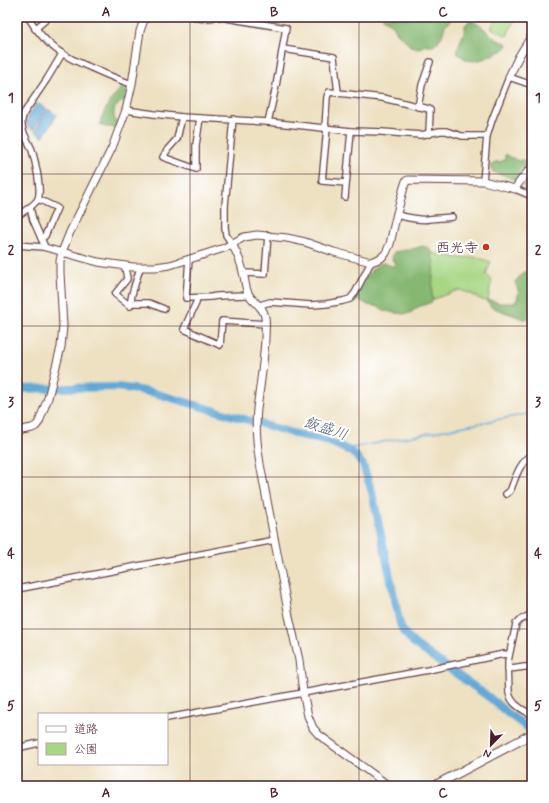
<svg xmlns="http://www.w3.org/2000/svg" width="549" height="803" viewBox="0 0 549 803" font-family="Mynerve,'Klee One',sans-serif">
	<style>
		.green { fill: #a8d784; stroke: #797b58 }
		.forest { fill: #86b872; stroke: #686c4e }
		.water { fill: #62a9d8; stroke: #566482 }
		.lines { fill: none; stroke-linecap: round; stroke-linejoin: round }
		.stream { stroke: #62a9d8; stroke-width: 1.5 }
		.river { stroke: #62a9d8; stroke-width: 8 }
		.minor-casing { stroke: #633c42; stroke-width: 8 }
		.tertiary-casing { stroke: #633c42; stroke-width: 9 }
		.primary-casing { stroke: #633c42; stroke-width: 10 }
		.minor { stroke: #fff; stroke-width: 5.5 }
		.tertiary { stroke: #fff; stroke-width: 7 }
		.primary { stroke: #fff; stroke-width: 8 }
		.grid { fill: none; stroke: #4a1f2b; stroke-width: 1; stroke-opacity: 0.55 }
		.poi-dot { fill: #c8321e; stroke: #fff; stroke-width: 1.5 }
		.labels { text-anchor: middle; stroke-width: 4; stroke-linejoin: round; paint-order: stroke }
		.poi-label { font-size: 14px; fill: #4a1f2b; stroke: #fff; text-anchor: end }
		.water-label { font-size: 15px; font-style: italic; fill: #555d79; stroke: #fff }
		.neatline { fill: none; stroke: #4a1f2b; stroke-width: 1.5 }
		.grid-label { font-size: 13px; text-anchor: middle; font-weight: bold; fill: #4a1f2b }
	</style>
	<rect width="100%" height="100%" fill="#fff"/>
	<filter id="ink" filterUnits="userSpaceOnUse"><feTurbulence type="fractalNoise" baseFrequency=".025" numOctaves="2"/><feDisplacementMap in="SourceGraphic" scale="8" xChannelSelector="R" yChannelSelector="G"/><feConvolveMatrix kernelMatrix="1 2 1 2 8 2 1 2 1" color-interpolation-filters="sRGB"/></filter>
	<filter id="wash" filterUnits="userSpaceOnUse"><feTurbulence type="fractalNoise" baseFrequency=".012" numOctaves="4" result="noise"/><feDisplacementMap in="SourceGraphic" scale="16" xChannelSelector="R" yChannelSelector="G"/><feGaussianBlur stdDeviation="0.9" result="paint"/><feColorMatrix in="noise" values="0 0 0 0 0 0 0 0 0 0 0 0 0 0 0 0 0 1.4 0 .05"/><feComposite in="paint" operator="in"/></filter>
	<g filter="url(#wash)">
		<rect width="100%" height="100%" fill="#eee1c2"/>
		<g class="green">
			<path d="M497 17H512L515 18 507 36 491 28Z"/>
			<path d="M432 253 460 258 477 257 491 262 486 274 492 280 490 288 488 301 482 300 471 294 460 290 455 291 429 301Z"/>
		</g>
		<g class="forest">
			<path d="M382 17H454L445 26 442 36 435 45H426L419 48 410 46 403 38 397 33 394 26Z"/>
			<path d="M471 21C486 26 491 40 506 43L507 46C504 51 499 52 494 54 478 62 470 65 456 52L465 30V25L468 22Z"/>
			<path d="M127 84 129 86 124 101H122L114 109V118L117 122 116 127 114 128 111 127H106L100 124C101 113 117 89 127 84Z"/>
			<path d="M505 155H508L510 157 513 158 518 161 521 160 532 162V165L521 168 519 171V175L515 180C511 179 509 177 506 176 503 174 497 174 493 172 491 168 491 165 495 162H499L505 160Z"/>
			<path d="M532 173V194C519 186 521 182 532 173Z"/>
			<path d="M422 246 426 247H428L430 249 431 257 433 259 434 261 432 293V302L418 307 410 313 403 314 385 311 380 307 368 305 361 301 354 298C360 289 371 264 382 263 386 263 391 266 394 267L395 264 392 259 394 252C404 250 413 250 422 246Z"/>
			<path d="M532 265V318L524 319 491 307 488 302 489 300 500 303H515C520 294 519 291 515 282L522 274 527 271Z"/>
		</g>
		<g class="water">
			<path d="M36 103 46 108V109L33 130 26 124 29 116Z"/>
			<path d="M48 109 57 115 43 137 35 131 47 110Z"/>
		</g>
		<g class="lines">
			<path class="stream" d="M346 449 532 413"/>
			<path class="river" d="M17 389 117 387 133 389 154 393 296 434 330 442 350 451 356 456 363 465 372 492 400 624C403 633 409 639 416 645L490 698 506 712 532 731"/>
		</g>
	</g>
	<g filter="url(#ink)">
		<g class="lines">
			<g class="minor-casing">
				<g id="minor">
					<path d="M28 17C47 47 62 56 94 69 107 75 119 80 132 84"/>
					<path d="M220 17 286 28 276 86 268 122"/>
					<path d="M35 29 49 17"/>
					<path d="M283 49 334 57 338 93"/>
					<path d="M418 107 422 85 430 62"/>
					<path d="M126 110 154 114 182 117 268 122 351 131 382 132 421 135 440 131H446L462 136H487"/>
					<path d="M182 117 177 139 168 149 163 157 196 169V145L200 118"/>
					<path d="M325 128 327 97 329 92 383 98 429 109 430 110 429 134"/>
					<path d="M327 128 322 181 346 183"/>
					<path d="M483 181 487 136 492 120 509 77 532 85"/>
					<path d="M515 189 532 196"/>
					<path d="M345 197 351 131"/>
					<path d="M38 199 57 208 45 236 41 238"/>
					<path d="M30 207 33 220 45 247"/>
					<path d="M396 215C406 217 420 221 429 219 437 218 444 218 452 217"/>
					<path d="M17 216C23 212 35 205 38 199 42 190 35 160 32 150 29 142 22 133 22 125 21 120 23 116 24 113L47 79 62 54"/>
					<path d="M232 244 226 235 225 227V206L233 119"/>
					<path d="M17 245 43 247 62 252"/>
					<path d="M189 259 186 298 211 297 217 296 246 295 248 294"/>
					<path d="M125 266 127 279 115 294 130 306 132 294 140 268"/>
					<path d="M244 273 265 274 268 235"/>
					<path d="M197 298 196 303 184 329 220 345 222 321 266 324"/>
					<path d="M130 303H149L164 309"/>
					<path d="M260 305 270 302 311 305 326 304 343 301 350 299 355 293 371 262"/>
					<path d="M506 494 509 492 511 489C516 476 520 462 532 455"/>
					<path d="M17 589 275 540"/>
					<path d="M532 614 520 620 516 624 508 661 509 693C512 705 522 709 532 715"/>
					<path d="M508 669C516 669 524 666 532 667"/>
					<path d="M167 718 428 670 504 654 509 655"/>
					<path d="M17 748 39 743"/>
				</g>
			</g>
			<g class="tertiary-casing">
				<g id="tertiary">
					<path d="M196 17 202 18 213 17"/>
					<path d="M509 77 519 56 532 35"/>
					<path d="M232 244C237 253 241 262 243 272 245 279 245 287 248 293 253 303 263 305 265 317 266 324 265 332 265 339 264 362 260 386 257 409 255 427 257 446 260 464L289 616 299 660 303 692 308 716 313 728 319 735 389 786"/>
					<path d="M62 252 98 262 133 267H155L170 265 193 258 224 248 244 237 257 235 287 238 305 242 334 252 371 262 381 258 386 253 390 244 396 217 404 187 406 181 408 180 483 181 515 189C520 181 524 174 532 168"/>
					<path d="M17 431 32 428 36 426 39 422 48 398 53 378 61 347 63 326 60 273V261L62 252 70 232 112 148 126 110 132 84 140 31 145 17"/>
				</g>
			</g>
			<g class="primary-casing">
				<path id="primary" d="M434 786 532 734"/>
			</g>
			<use href="#minor" class="minor"/>
			<use href="#tertiary" class="tertiary"/>
			<use href="#primary" class="primary"/>
		</g>
	</g>
	<path class="grid" d="M190 17V786M359 17V786M17 174H532M17 326H532M17 477H532M17 629H532"/>
	<circle class="poi-dot" cx="486" cy="247" r="4"/>
	<g class="labels">
		<g class="poi-label">
			<text x="478" y="252">西光寺</text>
		</g>
		<g class="water-label">
			<text transform="translate(326 428) rotate(19)" y="5">飯盛川</text>
		</g>
	</g>
	<rect width="549" height="803" fill="none" stroke="#fff" stroke-width="44"/>
	<rect x="38" y="713" width="130" height="52" fill="#ffffff" stroke="#b7a5aa"/>
	<rect x="46" y="726" width="20" height="6" fill="#ffffff" stroke="#b7a5aa"/>
	<text x="74" y="733" font-size="12" fill="#4a1f2b">道路</text>
	<rect x="46" y="743" width="20" height="12" fill="#a8d784" stroke="#b7a5aa"/>
	<text x="74" y="753" font-size="12" fill="#4a1f2b">公園</text>
	<g transform="translate(491 745) rotate(203)" stroke="#ffffff" stroke-width="3" paint-order="stroke">
	<path d="M0-3L7 15L0 10L-7 15Z" fill="#4a1f2b"/>
	<text y="-6" font-size="11" font-weight="bold" text-anchor="middle" fill="#4a1f2b">N</text>
	</g>
	<rect x="22" y="22" width="505" height="759" class="neatline"/>
	<g class="grid-label">
		<text x="106" y="16">A</text>
		<text x="274" y="16">B</text>
		<text x="443" y="16">C</text>
		<text x="11" y="102">1</text>
		<text x="538" y="102">1</text>
		<text x="11" y="254">2</text>
		<text x="538" y="254">2</text>
		<text x="11" y="406">3</text>
		<text x="538" y="406">3</text>
		<text x="11" y="558">4</text>
		<text x="538" y="558">4</text>
		<text x="11" y="710">5</text>
		<text x="538" y="710">5</text>
		<text x="106" y="797">A</text>
		<text x="274" y="797">B</text>
		<text x="443" y="797">C</text>
	</g>
</svg>
